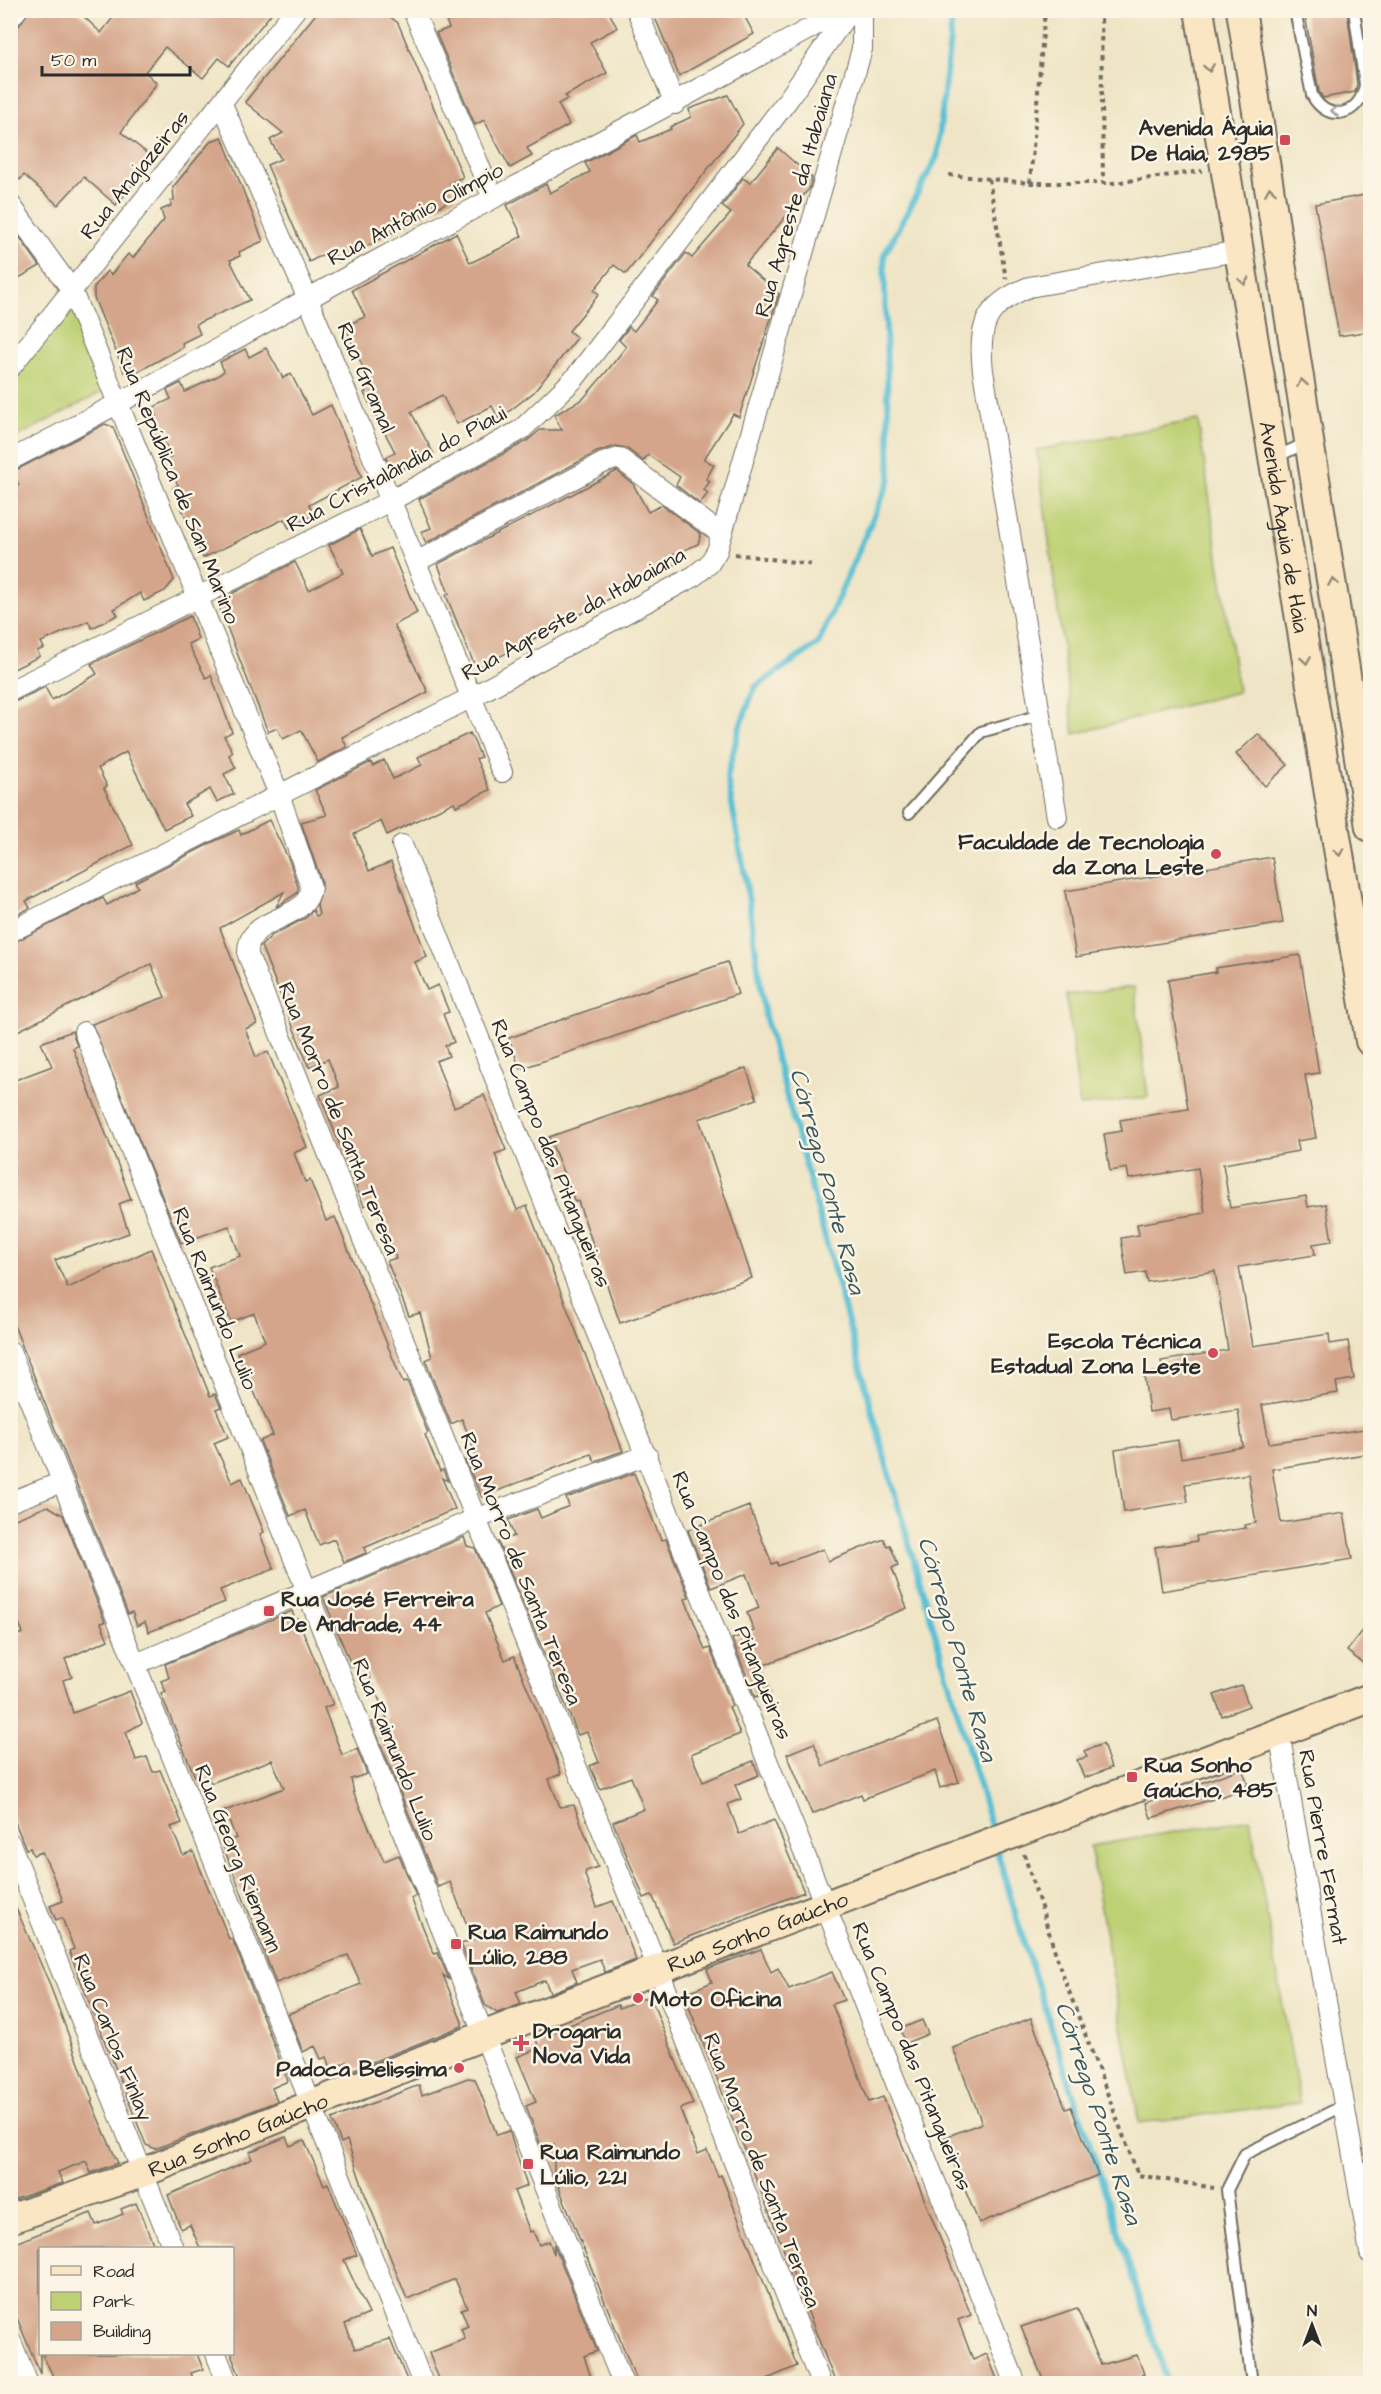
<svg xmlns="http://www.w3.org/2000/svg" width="1381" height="2394" viewBox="0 0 1381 2394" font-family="'Architects Daughter',sans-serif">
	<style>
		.green { fill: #bdd073; stroke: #747e4f; stroke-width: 1.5 }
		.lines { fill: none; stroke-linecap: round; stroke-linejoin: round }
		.stream { stroke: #57bfd4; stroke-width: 6 }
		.building { fill: #d4a58a }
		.lane-casing { stroke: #706c61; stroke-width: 14 }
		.street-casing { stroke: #706c61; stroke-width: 22 }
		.secondary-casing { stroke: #706c61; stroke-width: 32 }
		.path { stroke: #706c61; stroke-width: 4; stroke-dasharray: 4.5 4.5; stroke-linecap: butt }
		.lane { stroke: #fff; stroke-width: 10 }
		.street { stroke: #fff; stroke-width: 20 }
		.secondary { stroke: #fbe6c4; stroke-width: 28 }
		.oneway { stroke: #938878 }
		.oneway2 { stroke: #a0a0a0 }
		.poi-dot { fill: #d1495b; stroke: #fcf5e5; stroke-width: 2 }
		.labels { text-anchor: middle; stroke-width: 5; stroke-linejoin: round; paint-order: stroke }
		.poi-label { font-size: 22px; font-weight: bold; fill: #2b2b2b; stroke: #fcf5e5; text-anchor: start }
		.street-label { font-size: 22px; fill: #2b2b2b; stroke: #fcf5e5 }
		.water-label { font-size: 24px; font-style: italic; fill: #38575e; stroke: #fcf5e5 }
	</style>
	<rect width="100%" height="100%" fill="#fcf5e5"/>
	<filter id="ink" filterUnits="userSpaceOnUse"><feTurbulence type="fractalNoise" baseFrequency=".0167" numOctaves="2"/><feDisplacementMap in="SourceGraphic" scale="12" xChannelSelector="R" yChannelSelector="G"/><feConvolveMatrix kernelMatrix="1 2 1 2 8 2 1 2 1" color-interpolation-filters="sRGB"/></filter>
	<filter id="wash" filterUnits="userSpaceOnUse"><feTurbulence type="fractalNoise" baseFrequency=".008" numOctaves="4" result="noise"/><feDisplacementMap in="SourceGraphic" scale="24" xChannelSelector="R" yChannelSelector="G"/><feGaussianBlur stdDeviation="1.35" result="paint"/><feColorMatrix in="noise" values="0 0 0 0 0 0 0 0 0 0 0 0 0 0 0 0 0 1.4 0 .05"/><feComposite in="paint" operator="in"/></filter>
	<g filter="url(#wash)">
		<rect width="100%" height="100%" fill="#efe5c6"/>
		<g class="green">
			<path d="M65 286 108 389 11 440V364Z"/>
			<path d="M1198 420 1238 692 1074 734 1037 450Z"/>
			<path d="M1134 987 1148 1097 1080 1106 1066 995Z"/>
			<path d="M1250 1819 1300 2103 1139 2123 1090 1846Z"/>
		</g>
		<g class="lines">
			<g class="stream">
				<path d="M953 10 937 157 884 255 890 479 818 644 755 687 739 729 727 777 746 882 765 1016 893 1488 993 1834"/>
				<path d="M996 1847 1024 1943 1168 2384"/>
			</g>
		</g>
		<g id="blocks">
			<g class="building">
				<path d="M29 10H77L101 33 119 10H274L229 66 219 58 203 78 165 47 145 72 157 83 121 132 154 159 116 205 84 177 58 205 24 175 20 180 10 170V30L19 26Z"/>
				<path d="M319 10H381L398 23 463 177 450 183 457 197 338 262 332 250 309 262 267 165 281 159 270 140 283 133 245 102Z"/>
				<path d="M442 10H608L617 28 590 42 607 73 565 96 567 99 558 104 569 125 527 148 532 156 510 168 484 120 475 125 436 33 449 28Z"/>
				<path d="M652 10H741L754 34 679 76Z"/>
				<path d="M1304 10H1347L1357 84 1355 92 1323 98 1319 92Z"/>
				<path d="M728 95 743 124 626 274 614 265 594 290 599 294 569 331 577 338 534 392 499 419 492 406 457 424 442 395 411 412 433 453 393 474 386 457 395 452 364 393 366 392 358 376 364 370 345 326 365 317 352 290 456 233 470 263 501 248 522 236 507 205 546 184 550 193 590 172 585 163 637 135 640 142 671 129 670 127 691 117 689 109Z"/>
				<path d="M222 137 263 241 239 252 240 256 230 260 250 300 196 324 200 334 182 343 183 347 132 375 124 372 122 366 94 298V287L107 271 111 275 128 254 133 258 164 220 161 210 171 206V201L174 200 173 187 211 141Z"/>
				<path d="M778 148 812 178 809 189 745 265 779 294 739 417 733 414 704 459 714 465 706 479 710 481 704 490 708 493 700 504 676 485 680 477 648 455 643 461 626 448 616 446 597 452 426 543 421 532 431 528 419 499 527 441 540 430H562L554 415 583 399 607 371 626 347 619 340 629 327 634 331 658 300 653 296 686 253 692 258 731 213 722 206 743 178 750 183Z"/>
				<path d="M1371 194V331L1339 336 1315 204Z"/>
				<path d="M18 235 40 266 10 283V240Z"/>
				<path d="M266 348 283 378 291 374 312 415 331 405 362 477 309 505 314 515 289 528 284 519 203 558 173 488 178 485 166 460 171 456 152 418 156 416 152 408 171 399 167 390 181 383 185 392 216 377 224 371 220 362 245 349 249 357Z"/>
				<path d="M105 424 113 427 174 580 165 591 144 601 140 593 114 609 118 615 92 628 88 621 41 642 44 648 37 651 40 656 10 671V489L19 485 12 472Z"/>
				<path d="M617 471 633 484 648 512 662 505 701 534 698 544 673 555 676 564 476 669 446 595 449 594 438 564Z"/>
				<path d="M360 529 372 556 390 548 417 613 394 625 428 692 342 737 347 747 318 762 301 730 283 739 277 728 268 732 218 604 219 600 295 562 309 590 343 573 329 545Z"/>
				<path d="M190 616 198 639 188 644 206 678 211 675 232 732 224 736 233 752 229 755 236 768 224 774 234 794 217 802 210 789 184 804 191 816 164 829 126 752 98 768 107 786 104 788 133 845 26 901 30 908 16 915 10 909V704L45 687 52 700 97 674 91 664Z"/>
				<path d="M470 733 481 757 476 759 490 790 456 806 454 802 387 835 381 821 354 834 369 871 391 862 427 957 415 962 427 990 438 985 449 1012 443 1014 454 1042 445 1046 449 1056 436 1061 454 1107 484 1095 506 1150 495 1154 505 1180 517 1210 527 1206 623 1451 595 1461 591 1454 482 1497 465 1461 477 1456 462 1419 451 1424 430 1372 426 1360 432 1357 420 1313 409 1316 387 1261 396 1258 375 1201 364 1206 320 1095 339 1087 328 1059 309 1067 261 946 272 935 306 918 313 910 316 916 319 915 317 905 322 883 301 822 327 815 315 790 371 762 373 766 384 760 393 779 422 765 418 757Z"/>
				<path d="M1258 734 1288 765 1265 786 1236 754Z"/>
				<path d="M269 820 289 860 298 887 297 893 276 907 284 892 220 928 257 1024 245 1029 256 1057 268 1052 307 1147 294 1153 305 1182 310 1180 326 1221 335 1217 403 1383 407 1381 428 1433 425 1435 440 1471 443 1470 448 1481 442 1478 455 1509 364 1548 366 1553 344 1562 334 1539 319 1545 305 1510 290 1516 260 1441 273 1435 237 1353 265 1341 254 1313 231 1322 209 1267 240 1256 229 1226 181 1243 92 1024 165 997 151 964 10 1035V944L103 898 107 905 111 903 138 887 135 882 215 841 239 830 241 835 244 833Z"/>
				<path d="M1272 857 1283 923 1076 957 1065 891Z"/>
				<path d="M1300 955 1319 1073 1305 1075 1316 1138 1297 1141 1299 1151 1223 1164 1230 1208 1306 1196 1308 1207 1326 1204 1332 1241 1313 1244 1315 1255 1239 1267 1253 1346 1329 1334 1330 1344 1348 1341 1354 1379 1336 1382 1338 1393 1262 1405 1269 1443 1371 1428V1453L1272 1469 1281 1523 1344 1513 1352 1559 1162 1591 1155 1547 1197 1541 1196 1536 1246 1528 1245 1525 1256 1523 1248 1474 1185 1484 1188 1502 1124 1512 1115 1450 1178 1440 1181 1458 1243 1447 1238 1410 1171 1420 1169 1409 1149 1412 1144 1374 1163 1371 1161 1361 1228 1350 1215 1271 1147 1282 1145 1272 1127 1275 1121 1238 1139 1235 1137 1224 1205 1213 1198 1168 1129 1179 1127 1168 1110 1171 1104 1134 1122 1131 1120 1120 1188 1109 1168 980 1216 972V968Z"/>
				<path d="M727 962 738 994 520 1069 509 1038Z"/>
				<path d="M72 1031 77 1046 73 1048 131 1199 119 1204 129 1233 55 1260 68 1288 151 1249 210 1396 215 1394 221 1407 216 1409 228 1437 214 1443 232 1483 242 1478 264 1532 260 1534 274 1569 220 1590 225 1602 149 1632 145 1622 137 1626 132 1612 128 1614 10 1315V1082L52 1066 41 1043Z"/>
				<path d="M746 1068 757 1099 699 1119 752 1278 620 1323 578 1201 575 1202 549 1137Z"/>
				<path d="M634 1473 661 1540 666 1539 689 1597 685 1599 705 1650 710 1648 732 1706 729 1707 740 1734 691 1754 703 1782 753 1761 759 1775 735 1785 741 1799 728 1804 739 1834 774 1820 804 1892 673 1943 652 1895 644 1898 613 1822 644 1809 631 1777 600 1789 590 1766 599 1762 587 1732 578 1735 498 1542 514 1536 508 1520 537 1509 541 1518 569 1506 566 1498Z"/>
				<path d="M48 1506 63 1515 105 1622 101 1623 108 1640 65 1659 72 1677 63 1680 73 1713 130 1691 142 1723 126 1732 136 1760 147 1757 153 1772 160 1770 182 1823 171 1827 183 1855 193 1851 229 1939 232 1938 288 2081 272 2088 277 2101 155 2149 146 2145 69 1951 74 1949 62 1918 56 1920 50 1906 63 1901 51 1871 42 1852 33 1855 30 1848 26 1849 10 1810V1638L23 1633 10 1600V1521Z"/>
				<path d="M749 1506 772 1564 777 1562 778 1566 823 1549 828 1561 884 1539 887 1546 890 1545 898 1565 892 1568 907 1608 759 1667 769 1692 755 1697 732 1639 754 1631 747 1613 759 1608 746 1574 711 1588 688 1530Z"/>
				<path d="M464 1537 467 1546 475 1548 499 1606 485 1613 505 1660 514 1656 554 1752 561 1774 549 1779 560 1807 574 1805 598 1867 586 1871 585 1875 597 1907 613 1901 636 1960 605 1972 600 1959 572 1969 577 1982 550 1993 545 1980 516 1992 521 2004 497 2013 485 2005 461 1944 473 1940 450 1882 438 1887 372 1722 387 1718 373 1685 364 1662 352 1667 323 1597Z"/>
				<path d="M292 1611 295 1620 298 1619 333 1704 324 1708 342 1755 357 1749 367 1774 351 1779 354 1794 384 1861 399 1855 416 1896 411 1898 434 1954 438 1953 449 1979 443 1975 462 2022V2026L350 2071 347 2062 331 2068 327 2057 321 2059 315 2046 303 2052 288 2014 361 1984 348 1955 276 1983 222 1843 236 1838 225 1811 284 1788 272 1760 211 1783 208 1777 197 1782 161 1694 166 1692 161 1681 169 1678 165 1664Z"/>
				<path d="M1371 1620V1669L1347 1651Z"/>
				<path d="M1241 1685 1249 1706 1222 1716 1214 1695Z"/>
				<path d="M937 1721 959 1782 940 1788 935 1771 863 1799 861 1794 812 1814 787 1754 814 1743 823 1766Z"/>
				<path d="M1103 1744 1111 1768 1084 1778 1077 1760 1087 1757 1084 1751Z"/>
				<path d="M1242 1768 1248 1785 1235 1789 1236 1792 1151 1818 1146 1803Z"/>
				<path d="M11 1897 48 1980 93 2101 91 2102 118 2163 91 2173 86 2161 58 2172 63 2183 10 2201Z"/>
				<path d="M761 1949 771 1972 778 1968 789 1989 832 1972 844 2000 832 2004 869 2102 883 2097 971 2315 958 2320 973 2360 987 2354 999 2384H836L684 1994 712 1982 707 1969Z"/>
				<path d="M650 1996 693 2104 680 2109 698 2154 707 2150 718 2176 721 2175 797 2366 756 2384H638L554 2175V2144L542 2148 526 2106 536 2102 517 2057 539 2048 536 2039 618 2005 619 2008Z"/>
				<path d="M1031 2018 1066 2109 1071 2107 1098 2175 979 2223 943 2138 982 2123 953 2048Z"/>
				<path d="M922 2020 928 2034 906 2043 900 2029Z"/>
				<path d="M468 2078 475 2079 497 2135 509 2131 527 2186 514 2191 530 2232 533 2231 539 2245 549 2241 554 2254V2244L597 2351 584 2356 593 2384H441L429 2353 465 2339 461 2329 468 2326 461 2309 467 2307 455 2279 407 2299 365 2194 347 2140 341 2143 332 2119 419 2085 422 2095Z"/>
				<path d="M286 2137 290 2146 304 2140 324 2185 328 2183 357 2255 344 2260 369 2314 345 2324 355 2349 390 2339 407 2380 398 2384H243L232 2357V2248H200L190 2225 181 2229 168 2195 252 2159 249 2152Z"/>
				<path d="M136 2203 155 2248H40V2374L10 2301V2245L91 2213 96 2225 123 2214 121 2209Z"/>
				<path d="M1077 2308 1101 2365 1137 2355 1144 2374 1120 2384H1045L1021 2327Z"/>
				<path d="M42 2354H197L203 2369 191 2373 195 2384H57Z"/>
			</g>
		</g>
	</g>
	<g filter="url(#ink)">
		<use href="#blocks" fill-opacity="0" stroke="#706c61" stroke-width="1.5"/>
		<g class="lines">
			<g class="lane-casing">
				<g id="lane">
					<path d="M1295 10 1312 95C1327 124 1360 116 1365 85L1354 10"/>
					<path d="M1276 457 1308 442"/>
					<path d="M909 813 981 732 1040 715"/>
					<path d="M1252 2384 1227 2190 1245 2154 1345 2105"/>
				</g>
			</g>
			<g class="street-casing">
				<g id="street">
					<path d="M413 10 493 198"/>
					<path d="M637 10 675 104"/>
					<path d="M10 18 17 10"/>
					<path d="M222 104 308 299 502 772"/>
					<path d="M10 204 71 289 280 797 311 887C308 924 245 913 248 955L659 1971 821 2384"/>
					<path d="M10 368 295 10"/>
					<path d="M10 460C135 397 255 327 378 260 533 176 689 96 843 10"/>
					<path d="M416 562 603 463 619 458 721 534"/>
					<path d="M10 691 392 500 521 430 575 378 787 101 850 10"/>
					<path d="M1057 817 983 371C978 325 985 305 1029 287L1238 251"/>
					<path d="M402 845 1016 2384"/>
					<path d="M10 932 472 697 694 576 709 564 717 551 862 49V10"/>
					<path d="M84 1032 623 2384"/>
					<path d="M10 1351 423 2384"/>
					<path d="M10 1502 62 1482"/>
					<path d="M136 1664 475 1519 647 1455"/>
					<path d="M1279 1732 1370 2253"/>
					<path d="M10 1843 173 2248"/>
					<path d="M10 2339 28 2384"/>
					<path d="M216 2354 228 2384"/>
				</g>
			</g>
			<g class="secondary-casing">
				<g id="secondary">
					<path id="s1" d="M1199 10 1370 1041"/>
					<path d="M1241 10 1370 827"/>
					<path id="s2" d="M10 2219 142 2173 485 2035 1370 1698"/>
				</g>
			</g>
			<g class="path">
				<path d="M1101 10 1103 183"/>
				<path d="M949 175 1030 183H1113L1202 171"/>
				<path d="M989 179 1006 279"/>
				<path d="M1030 183 1045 10"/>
				<path d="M735 554 815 565"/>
				<path d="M1024 1854 1061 1970 1138 2175 1214 2188"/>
			</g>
			<use href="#lane" class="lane"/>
			<use href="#street" class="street"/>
			<use href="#secondary" class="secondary"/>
		</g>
		<defs><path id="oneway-chevron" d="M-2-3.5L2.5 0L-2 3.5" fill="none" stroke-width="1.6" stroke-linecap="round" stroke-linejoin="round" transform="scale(1.5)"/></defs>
		<g class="oneway">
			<use href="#oneway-chevron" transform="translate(1209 68) rotate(81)"/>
			<use href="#oneway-chevron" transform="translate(1270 191) rotate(-99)"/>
			<use href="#oneway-chevron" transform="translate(1244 281) rotate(80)"/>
			<use href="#oneway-chevron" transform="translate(1302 383) rotate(-99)"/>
			<use href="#oneway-chevron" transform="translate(1333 582) rotate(-99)"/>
			<use href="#oneway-chevron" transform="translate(1306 660) rotate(81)"/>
			<use href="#oneway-chevron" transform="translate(1339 852) rotate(80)"/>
		</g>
		<use class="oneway2" href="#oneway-chevron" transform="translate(1335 111) rotate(-176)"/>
	</g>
	<g class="poi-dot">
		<rect x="1279" y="134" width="12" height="12" rx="3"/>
		<circle cx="1216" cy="854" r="6"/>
		<circle cx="1213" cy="1353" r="6"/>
		<rect x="263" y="1605" width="12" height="12" rx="3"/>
		<rect x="1126" y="1771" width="12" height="12" rx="3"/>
		<rect x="450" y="1938" width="12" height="12" rx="3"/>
		<circle cx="638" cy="1998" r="6"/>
		<path d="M518 2034h6v6h6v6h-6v6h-6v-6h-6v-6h6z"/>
		<circle cx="459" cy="2068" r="6"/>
		<rect x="522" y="2158" width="12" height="12" rx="3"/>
	</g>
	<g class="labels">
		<g class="poi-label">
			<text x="1273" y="135" text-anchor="end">Avenida Águia<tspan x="1273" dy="25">De Haia, 2985</tspan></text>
			<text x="1204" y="849" text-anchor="end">Faculdade de Tecnologia<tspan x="1204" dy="25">da Zona Leste</tspan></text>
			<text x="1201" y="1348" text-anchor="end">Escola Técnica<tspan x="1201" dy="25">Estadual Zona Leste</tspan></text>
			<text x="281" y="1606">Rua José Ferreira<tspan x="281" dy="25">De Andrade, 44</tspan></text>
			<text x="1144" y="1772">Rua Sonho<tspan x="1144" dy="25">Gaúcho, 485</tspan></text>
			<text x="468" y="1939">Rua Raimundo<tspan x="468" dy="25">Lúlio, 288</tspan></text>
			<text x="650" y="2006">Moto Oficina</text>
			<text x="533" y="2038">Drogaria<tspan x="533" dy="25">Nova Vida</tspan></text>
			<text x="447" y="2076" text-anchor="end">Padoca Belissima</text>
			<text x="540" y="2159">Rua Raimundo<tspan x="540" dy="25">Lúlio, 221</tspan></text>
		</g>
		<g class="street-label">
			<text transform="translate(134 174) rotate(-51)" y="8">Rua Anajazeiras</text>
			<text transform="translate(795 195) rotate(-74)" y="8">Rua Agreste da Itabaiana</text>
			<text transform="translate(415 213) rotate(-28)" y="8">Rua Antônio Olímpio</text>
			<text transform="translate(367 377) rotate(67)" y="8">Rua Gramal</text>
			<text transform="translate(396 468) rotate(-28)" y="8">Rua Cristalândia do Piaui</text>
			<text transform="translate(179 485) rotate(68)" y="8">Rua República de San Marino</text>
			<text dy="8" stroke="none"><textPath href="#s1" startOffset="524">Avenida Águia de Haia</textPath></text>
			<text transform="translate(573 613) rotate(-29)" y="8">Rua Agreste da Itabaiana</text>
			<text transform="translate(340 1118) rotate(68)" y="8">Rua Morro de Santa Teresa</text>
			<text transform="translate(552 1153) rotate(68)" y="8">Rua Campo das Pitangueiras</text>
			<text transform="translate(216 1298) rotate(68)" y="8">Rua Raimundo Lulio</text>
			<text transform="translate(522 1568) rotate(68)" y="8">Rua Morro de Santa Teresa</text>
			<text transform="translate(733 1605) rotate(68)" y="8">Rua Campo das Pitangueiras</text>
			<text transform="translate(396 1749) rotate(68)" y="8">Rua Raimundo Lulio</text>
			<text transform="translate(1324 1847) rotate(80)" y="8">Rua Pierre Fermat</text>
			<text transform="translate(239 1858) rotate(68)" y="8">Rua Georg Riemann</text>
			<text dy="8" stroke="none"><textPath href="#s2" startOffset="801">Rua Sonho Gaúcho</textPath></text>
			<text transform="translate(114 2037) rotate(68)" y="8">Rua Carlos Finlay</text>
			<text transform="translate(913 2056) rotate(68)" y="8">Rua Campo das Pitangueiras</text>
			<text dy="8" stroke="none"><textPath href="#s2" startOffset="243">Rua Sonho Gaúcho</textPath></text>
			<text transform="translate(763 2170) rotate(69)" y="8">Rua Morro de Santa Teresa</text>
		</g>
		<g class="water-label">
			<text transform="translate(828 1181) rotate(75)" y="8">Córrego Ponte Rasa</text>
			<text transform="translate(958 1649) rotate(74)" y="8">Córrego Ponte Rasa</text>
			<text transform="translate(1099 2113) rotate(72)" y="8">Córrego Ponte Rasa</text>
		</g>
	</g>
	<rect width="1381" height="2394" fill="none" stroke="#fcf5e5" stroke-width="36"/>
	<rect x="39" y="2247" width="195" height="108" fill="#fcf5e5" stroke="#a8a49b" stroke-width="1.5"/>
	<rect x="51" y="2266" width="30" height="9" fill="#fbe6c4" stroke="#a8a49b" stroke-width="1.5"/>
	<text x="93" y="2277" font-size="18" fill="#2b2b2b">Road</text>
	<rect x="51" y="2292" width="30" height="18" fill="#bdd073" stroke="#a8a49b" stroke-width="1.5"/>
	<text x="93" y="2307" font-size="18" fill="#2b2b2b">Park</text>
	<rect x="51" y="2322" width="30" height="18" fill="#d4a58a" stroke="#a8a49b" stroke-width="1.5"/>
	<text x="93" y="2337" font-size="18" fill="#2b2b2b">Building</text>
	<g transform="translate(1312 2325)" stroke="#fcf5e5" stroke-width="4.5" paint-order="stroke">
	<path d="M0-4.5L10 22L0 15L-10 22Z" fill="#2b2b2b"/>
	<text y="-9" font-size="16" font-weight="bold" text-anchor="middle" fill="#2b2b2b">N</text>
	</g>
	<path d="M42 66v9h148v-9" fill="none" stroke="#2b2b2b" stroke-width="3"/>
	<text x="51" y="66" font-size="18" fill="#2b2b2b" stroke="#fcf5e5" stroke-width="4.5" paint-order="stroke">50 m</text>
</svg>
